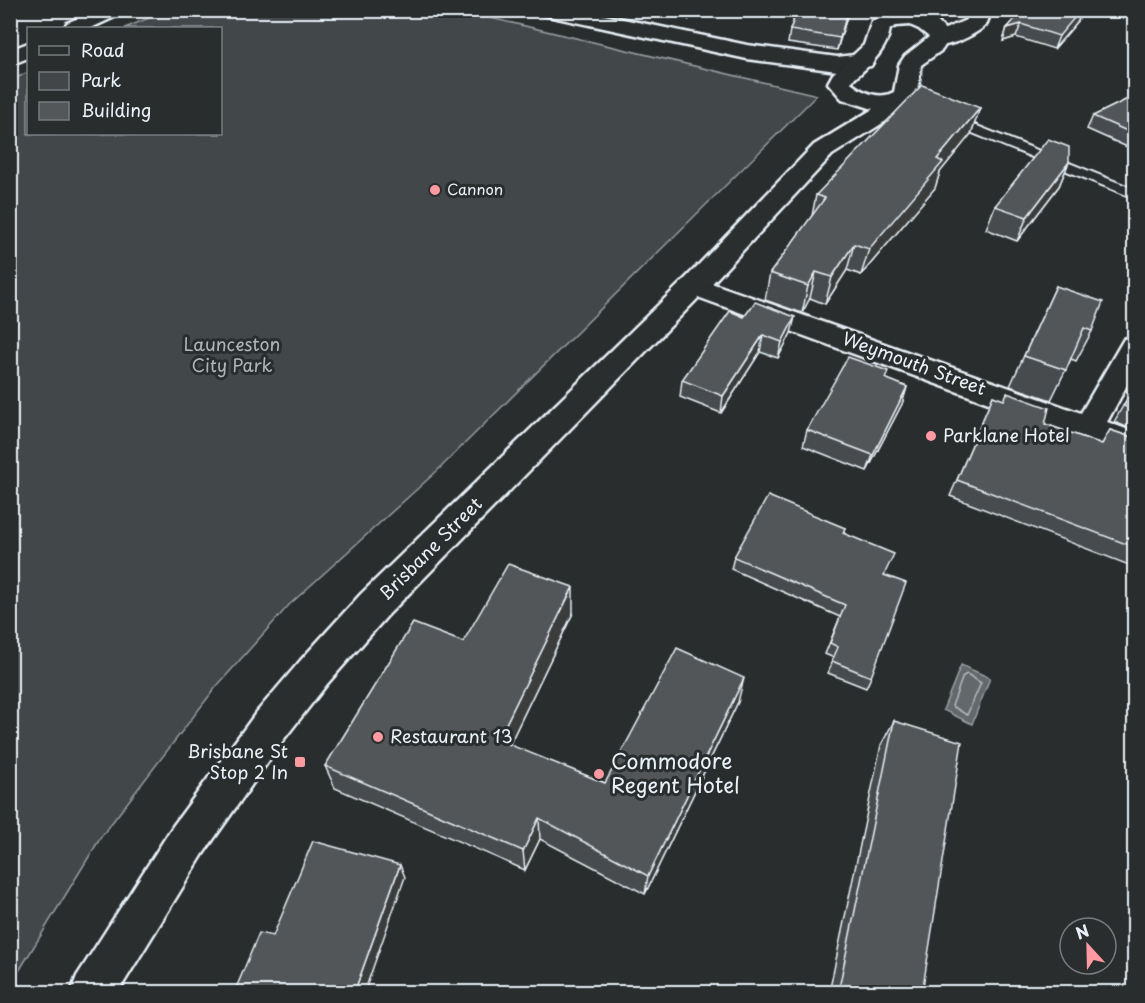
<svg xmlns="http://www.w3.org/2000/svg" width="1145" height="1003" viewBox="0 0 1145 1003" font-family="'Playpen Sans',sans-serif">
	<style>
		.green { fill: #424648; stroke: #959ca0; stroke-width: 1.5 }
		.water { fill: #63686b; stroke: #989fa3; stroke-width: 1.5 }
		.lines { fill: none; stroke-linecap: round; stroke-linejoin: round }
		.shore { stroke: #b3bac0; stroke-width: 1.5 }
		.lane-casing { stroke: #e8f1f8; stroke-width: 4 }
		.street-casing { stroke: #e8f1f8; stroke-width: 5 }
		.secondary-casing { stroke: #e8f1f8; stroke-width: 5 }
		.highway-casing { stroke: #e8f1f8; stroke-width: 5 }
		.lane { fill: #2a2d2e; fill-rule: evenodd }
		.street { fill: #2a2d2e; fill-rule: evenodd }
		.secondary { fill: #2a2d2e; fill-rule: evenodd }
		.highway { fill: #2a2d2e; fill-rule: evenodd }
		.wall { fill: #474b4d; stroke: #e8f1f8; stroke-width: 1.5 }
		.shaded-wall { fill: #3a3d3e; stroke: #e8f1f8; stroke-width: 1.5 }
		.building { fill: #535759; stroke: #e8f1f8; stroke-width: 1.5 }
		.poi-dot { fill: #ff9aa2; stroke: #2a2d2e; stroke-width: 2 }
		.labels { text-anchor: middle; stroke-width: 6; stroke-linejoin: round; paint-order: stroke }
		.far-poi-label { font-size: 15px; fill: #e8f1f8; stroke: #2a2d2e; text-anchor: start }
		.park-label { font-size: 18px; fill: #aeb5ba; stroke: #2a2d2e }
		.street-label { font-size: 18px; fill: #e8f1f8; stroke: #2a2d2e }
		.poi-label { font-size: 18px; fill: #e8f1f8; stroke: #2a2d2e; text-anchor: start }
		.near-poi-label { font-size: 21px; fill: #e8f1f8; stroke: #2a2d2e; text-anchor: start }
	</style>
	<rect width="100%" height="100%" fill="#2a2d2e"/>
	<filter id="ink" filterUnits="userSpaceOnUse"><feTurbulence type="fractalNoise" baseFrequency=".0167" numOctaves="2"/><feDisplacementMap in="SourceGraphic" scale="12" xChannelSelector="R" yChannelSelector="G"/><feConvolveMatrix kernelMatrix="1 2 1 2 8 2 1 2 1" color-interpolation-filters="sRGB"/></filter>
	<g filter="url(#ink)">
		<path class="green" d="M457 10 817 95 437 471 289 605 216 687 101 837 11 984V81L28 72V134H220V28H125L165 11Z"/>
		<path class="water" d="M961 665 990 678 972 724 943 710Z"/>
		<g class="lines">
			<path class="shore" d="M967 674 981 683 967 715 952 706 963 676Z"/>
			<g class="lane-casing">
				<path id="lane" d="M950 115 1134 189V198L945 122 944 119 945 116Z"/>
			</g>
			<g class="street-casing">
				<g id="street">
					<path d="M538 10H580L747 45 837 57 863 54 871 56 874 61 871 66 837 71 747 59 548 16 541 14Z"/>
					<path d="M694 277 1081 413 1124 339 1134 336V372L1107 422 1134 432V456L684 292 680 286 684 280Z"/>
				</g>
			</g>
			<g class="secondary-casing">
				<g id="secondary">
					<path d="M96 10H124L121 14 91 28H64L67 23Z"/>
					<path d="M971 10H992L986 25C974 36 947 49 931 45L928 40 931 35 966 20Z"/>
					<path d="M28 43V58L10 65V50Z"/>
				</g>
			</g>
			<g class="highway-casing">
				<path id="highway" d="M911 13 935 19 951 36 942 50 921 65 918 89 911 101 886 121 832 155 704 292 387 616 327 684 284 739 203 854 118 992H71L77 976 173 826 256 713 301 660 361 594 684 280 814 145 873 109 842 99 828 83 833 74 864 45 872 21 892 14ZM910 25 919 29 929 37 905 56 899 65 894 92C880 100 864 93 852 84L851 82C868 66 886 53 890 29L896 26Z"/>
			</g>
			<use href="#lane" class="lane"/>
			<use href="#street" class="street"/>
			<use href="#secondary" class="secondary"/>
			<use href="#highway" class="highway"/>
		</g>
		<g class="wall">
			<path d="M657 10H696L689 19Z"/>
			<path d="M797 10H849L837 50 788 43 790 30Z"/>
			<path d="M1023 10H1104L1090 15 1085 13 1081 17 1079 18 1078 21 1054 49 1016 37 1003 41 1007 28Z"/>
			<path d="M1134 96V150L1087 129 1093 116Z"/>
			<path d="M980 108 971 134 940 172 935 188 861 275 847 270 825 304 810 298 802 313 765 300 770 273 812 216 816 195Z"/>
			<path d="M1069 162 1059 186 1017 241 986 229 995 206Z"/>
			<path d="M1056 286 1092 331 1076 361 1071 359 1051 400 1010 386Z"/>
			<path d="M744 317 791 333 778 358 760 352 721 413 680 397 682 380Z"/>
			<path d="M886 379 907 387 902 404 867 471 803 446 807 430Z"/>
			<path d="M1134 386V430L1114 422Z"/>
			<path d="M993 396 1045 424 1102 444 1110 430 1134 438V567L950 496Z"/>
			<path d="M845 528 844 533 885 575 871 677 866 688 828 673 834 658 825 654 840 617 731 569 734 557Z"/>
			<path d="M573 613 509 745 605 783 738 702 645 894 540 839 525 870 335 788 325 766 463 642Z"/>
			<path d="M894 721 922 993H829L881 745Z"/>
		</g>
		<g class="shaded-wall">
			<path d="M690 10H696L689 19Z"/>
			<path d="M848 10H849L837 50 840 38Z"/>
			<path d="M1077 10H1086L1085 13 1081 17 1079 18 1078 21 1054 49 1059 36Z"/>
			<path d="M1092 10H1104L1090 15Z"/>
			<path d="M1021 24 1016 37 1003 41 1007 28Z"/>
			<path d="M980 108 971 134 940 172 935 188 861 275 869 249 937 159Z"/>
			<path d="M1069 162 1059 186 1017 241 1027 217Z"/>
			<path d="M854 244 847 270 825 304 832 277Z"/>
			<path d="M816 272 810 298 802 313 808 286Z"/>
			<path d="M795 317 791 333 778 358 782 342Z"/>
			<path d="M763 335 760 352 721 413 723 396Z"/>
			<path d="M907 387 902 404 867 471 873 455Z"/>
			<path d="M573 587V613L501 762 498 740Z"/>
			<path d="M744 678 738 702 645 894 648 876Z"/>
			<path d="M539 818 540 839 525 870 523 851Z"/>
			<path d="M400 865 405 877 364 993H354Z"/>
		</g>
		<g class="building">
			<path d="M797 10H848L840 38 790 30Z"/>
			<path d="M1023 10H1081L1059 36 1021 24 1007 28Z"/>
			<path d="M922 85 980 108 937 159 943 162 869 249 854 244 832 277 816 272 808 286 770 273 825 198 816 195Z"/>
			<path d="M1134 96V134L1093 116Z"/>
			<path d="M1048 139 1069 147V162L1027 217 995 206Z"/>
			<path d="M1056 286 1103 302 1092 331 1084 328 1066 370 1024 356Z"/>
			<path d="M755 302 795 317 782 342 763 335 723 396 682 380 730 311 744 317Z"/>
			<path d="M848 357 888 371 885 378 907 387 873 455 807 430Z"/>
			<path d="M1134 387V410L1124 406Z"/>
			<path d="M1007 393 1049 408 1045 424 1102 444 1110 430 1134 438V547L957 480 993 396 1004 400Z"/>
			<path d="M768 496 845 528 843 533 894 554 884 575 906 583 871 677 832 661 838 647 830 643 845 605 734 557Z"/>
			<path d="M508 564 573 587 498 740 605 783 677 648 744 678 648 876 539 818 523 851 325 766 413 623 463 642Z"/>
			<path d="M894 721 962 742 922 993H838Z"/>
			<path d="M313 841 400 865 354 993H234L259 933 273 936Z"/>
		</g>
	</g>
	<g class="poi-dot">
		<circle cx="435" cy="190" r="6"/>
		<circle cx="931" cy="436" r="6"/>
		<circle cx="378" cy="737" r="6"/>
		<rect x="294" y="756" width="12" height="12" rx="3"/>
		<circle cx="599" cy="774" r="6"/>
	</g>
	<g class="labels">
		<g class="far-poi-label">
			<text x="447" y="195">Cannon</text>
		</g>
		<g class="park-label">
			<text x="232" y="351">Launceston<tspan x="232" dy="21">City Park</tspan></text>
		</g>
		<g class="street-label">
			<text transform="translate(914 364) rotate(20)" y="6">Weymouth Street</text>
			<text transform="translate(431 549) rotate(-45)" y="6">Brisbane Street</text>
		</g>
		<g class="poi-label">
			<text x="943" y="442">Parklane Hotel</text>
			<text x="390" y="743">Restaurant 13</text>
			<text x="288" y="758" text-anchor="end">Brisbane St<tspan x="288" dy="21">Stop 2 In</tspan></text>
		</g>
		<g class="near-poi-label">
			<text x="611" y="769">Commodore<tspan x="611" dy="24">Regent Hotel</tspan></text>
		</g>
	</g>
	<rect width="1145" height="1003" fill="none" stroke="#2a2d2e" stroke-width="36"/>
	<rect x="18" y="18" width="1109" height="967" fill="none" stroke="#e8f1f8" stroke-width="2" filter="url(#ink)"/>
	<rect x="27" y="27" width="195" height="108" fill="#2a2d2e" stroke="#767b7f" stroke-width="1.5"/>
	<rect x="39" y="46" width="30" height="9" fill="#2a2d2e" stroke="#767b7f" stroke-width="1.5"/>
	<text x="81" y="57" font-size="18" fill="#e8f1f8">Road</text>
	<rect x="39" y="72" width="30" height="18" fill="#424648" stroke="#767b7f" stroke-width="1.5"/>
	<text x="81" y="87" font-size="18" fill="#e8f1f8">Park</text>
	<rect x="39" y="102" width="30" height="18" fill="#535759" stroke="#767b7f" stroke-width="1.5"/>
	<text x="81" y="117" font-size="18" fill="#e8f1f8">Building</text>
	<g transform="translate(1088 946) rotate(338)"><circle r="28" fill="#2a2d2e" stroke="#767b7f" stroke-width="1.5"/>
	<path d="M0-4.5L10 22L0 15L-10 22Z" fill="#ff9aa2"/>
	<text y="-9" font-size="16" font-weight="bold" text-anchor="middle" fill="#e8f1f8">N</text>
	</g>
</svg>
